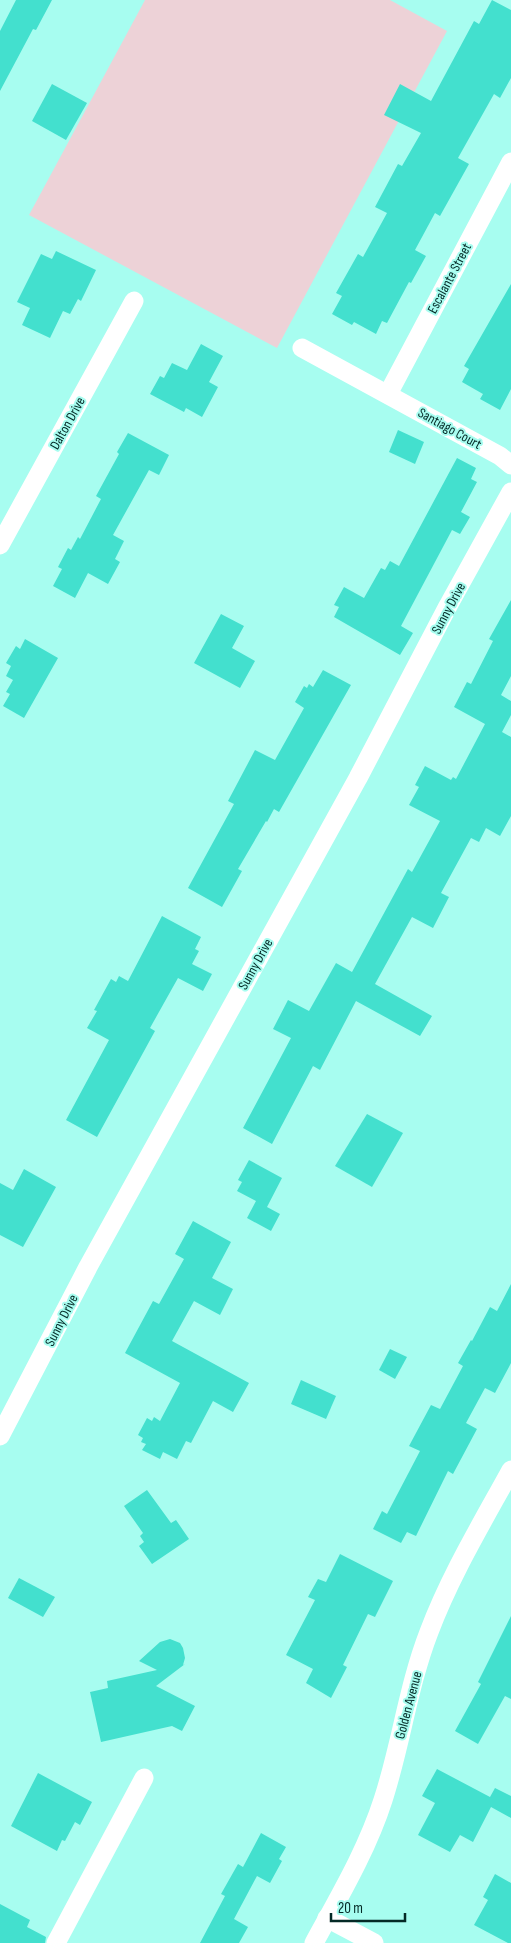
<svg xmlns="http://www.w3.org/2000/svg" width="511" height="1943" viewBox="0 0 511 1943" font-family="'Sofia Sans Condensed',sans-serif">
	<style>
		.green { fill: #edd2d7 }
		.building { fill: #43e0ce }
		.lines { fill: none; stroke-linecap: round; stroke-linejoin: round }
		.minor { stroke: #fff; stroke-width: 19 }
		.labels { text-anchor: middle; stroke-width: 4; stroke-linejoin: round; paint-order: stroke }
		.street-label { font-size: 14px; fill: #042a26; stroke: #a7fdf0 }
	</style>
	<rect width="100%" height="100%" fill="#a7fdf0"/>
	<path class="green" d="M145 0H390L447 31 277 348 29 215Z"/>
	<g class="building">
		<path d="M16 0H52L36 30 33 29 0 91V31Z"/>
		<path d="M492 0 511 10V78L500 98 494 94 458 158 469 164 440 216 435 213 415 250 426 256 411 283 409 282 387 323 382 321 376 334 354 322 352 325 332 314 342 296 336 293 358 254 363 257 387 213 375 207 398 164 402 166 421 133 384 115 400 84 431 101 474 21 479 24Z"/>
		<path d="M52 84 87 103 66 140 32 121Z"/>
		<path d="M56 251 96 270 81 301 78 299 70 314 63 311 50 338 22 325 30 308 17 302 41 254 52 259Z"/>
		<path d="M511 284V389L500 410 480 399 483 394 462 382 469 369 464 366Z"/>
		<path d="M201 344 223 356 209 382 218 387 202 417 186 408 184 412 150 394 160 376 164 378 172 363 187 370Z"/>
		<path d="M398 430 424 442 415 464 389 452Z"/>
		<path d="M128 433 169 455 159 475 149 470 113 535 124 541 115 559 120 562 108 584 88 573 75 598 53 586 62 569 58 567 68 548 71 550 78 537 80 539 101 499 96 496 119 454 117 452Z"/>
		<path d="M457 458 476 468 471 479 477 482 461 512 470 517 460 534 452 530 401 626 413 633 400 655 334 617 339 607 334 605 344 587 364 598 381 568 385 570 390 561 399 566Z"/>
		<path d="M511 600V676L501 695 511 701V715L502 732 511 737V816L500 836 486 828 479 842 471 838 441 893 449 897 433 928 412 917 375 984 432 1016 420 1036 356 1001 320 1070 313 1066 272 1144 243 1128 291 1038 273 1029 288 1000 309 1011 336 963 352 972 408 869 412 872 440 821 409 805 419 787 415 785 425 766 451 780 453 777 456 779 485 724 454 707 467 682 471 684 493 641 489 639Z"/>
		<path d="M221 614 244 626 232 648 255 661 240 688 194 663Z"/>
		<path d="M25 639 58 658 24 718 3 706 10 694 6 692 13 680 6 676 11 666 6 663 16 646 20 649Z"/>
		<path d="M323 670 351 685 279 812 274 809 267 822 266 821 238 869 242 871 222 907 188 888 234 804 228 801 255 750 275 760 304 708 295 702 304 686 307 688 309 684 313 687Z"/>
		<path d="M162 916 201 937 195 949 199 951 192 964 212 974 203 991 178 978 150 1028 155 1031 97 1137 66 1120 109 1040 87 1028 97 1011 94 1010 111 979 116 982 119 976 128 981Z"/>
		<path d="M367 1114 403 1133 372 1187 335 1166Z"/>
		<path d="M249 1160 282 1178 267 1207 280 1214 271 1231 247 1218 256 1201 237 1191 242 1182 238 1180Z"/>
		<path d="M24 1169 56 1187 23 1247 0 1235V1183L13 1190Z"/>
		<path d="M193 1221 231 1242 212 1278 233 1289 220 1315 194 1301 172 1341 249 1383 233 1412 213 1401 191 1443 186 1441 177 1459 163 1452 160 1459 142 1450 146 1444 141 1442 143 1438 138 1435 147 1418 152 1421 154 1417 160 1421 180 1383 125 1353 153 1301 159 1304 184 1259 175 1254Z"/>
		<path d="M511 1284V1363L495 1393 485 1388 466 1423 477 1429 453 1474 448 1471 416 1536 407 1532 401 1543 373 1529 382 1511 387 1514 420 1451 409 1446 431 1405 440 1409 463 1366 458 1363 471 1340 472 1341 490 1307 497 1311Z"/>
		<path d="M390 1349 407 1357 395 1379 379 1370Z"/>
		<path d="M301 1380 336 1396 326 1419 291 1404Z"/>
		<path d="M147 1490 171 1523 176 1520 189 1539 152 1564 139 1546 144 1542 140 1536 143 1533 124 1506Z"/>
		<path d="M340 1554 393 1581 375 1617 368 1614 343 1665 347 1667 331 1698 306 1683 313 1669 286 1655 315 1600 308 1597 318 1579 326 1582Z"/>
		<path d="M19 1578 55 1597 43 1617 8 1598Z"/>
		<path d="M511 1616V1699L505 1696 478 1744 455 1731 481 1684 478 1682Z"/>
		<path d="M170 1639 180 1643 183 1648 185 1658 183 1665 185 1664 156 1686 195 1706 182 1731 172 1726 101 1742 90 1692 108 1688 107 1681 157 1670 139 1661 160 1642Z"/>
		<path d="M437 1769 490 1797 495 1788 511 1796V1818L491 1807 473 1842 460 1835 450 1852 418 1835 435 1803 422 1796Z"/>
		<path d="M38 1773 92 1802 80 1825 75 1822 65 1841 62 1840 57 1851 11 1826Z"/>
		<path d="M261 1833 286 1847 279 1859 282 1861 270 1883 257 1876 234 1919 248 1927 239 1943H200L225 1896 221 1894 238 1864 243 1867Z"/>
		<path d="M495 1874 511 1883V1943H508L474 1925 488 1900 483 1897Z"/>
		<path d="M0 1904 30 1920 27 1927 46 1937 45 1943H0Z"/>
	</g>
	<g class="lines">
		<g class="minor">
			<path d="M302 348 500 456 511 465"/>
			<path d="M388 394 511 162"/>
			<path d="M0 545 134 301"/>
			<path d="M0 1436 88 1267 358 778 448 606 511 492"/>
			<path d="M327 1918 374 1943"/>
			<path d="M56 1943 144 1778"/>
			<path d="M314 1943C339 1897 367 1850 383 1800 401 1745 408 1686 429 1632 450 1576 482 1523 511 1470"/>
		</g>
	</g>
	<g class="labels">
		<g class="street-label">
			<text transform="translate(449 278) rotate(-62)" y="5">Escalante Street</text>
			<text transform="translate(67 423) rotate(-61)" y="5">Dalton Drive</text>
			<text transform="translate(450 428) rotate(29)" y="5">Santiago Court</text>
			<text transform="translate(448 608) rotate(-62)" y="5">Sunny Drive</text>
			<text transform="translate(255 964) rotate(-61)" y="5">Sunny Drive</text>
			<text transform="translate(61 1320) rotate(-63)" y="5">Sunny Drive</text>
			<text transform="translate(408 1705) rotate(-75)" y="5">Golden Avenue</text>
		</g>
	</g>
	<path d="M331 1913v8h74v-8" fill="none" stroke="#042a26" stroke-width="2.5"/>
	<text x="338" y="1913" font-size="15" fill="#042a26" stroke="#a7fdf0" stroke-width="4" paint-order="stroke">20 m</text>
</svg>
